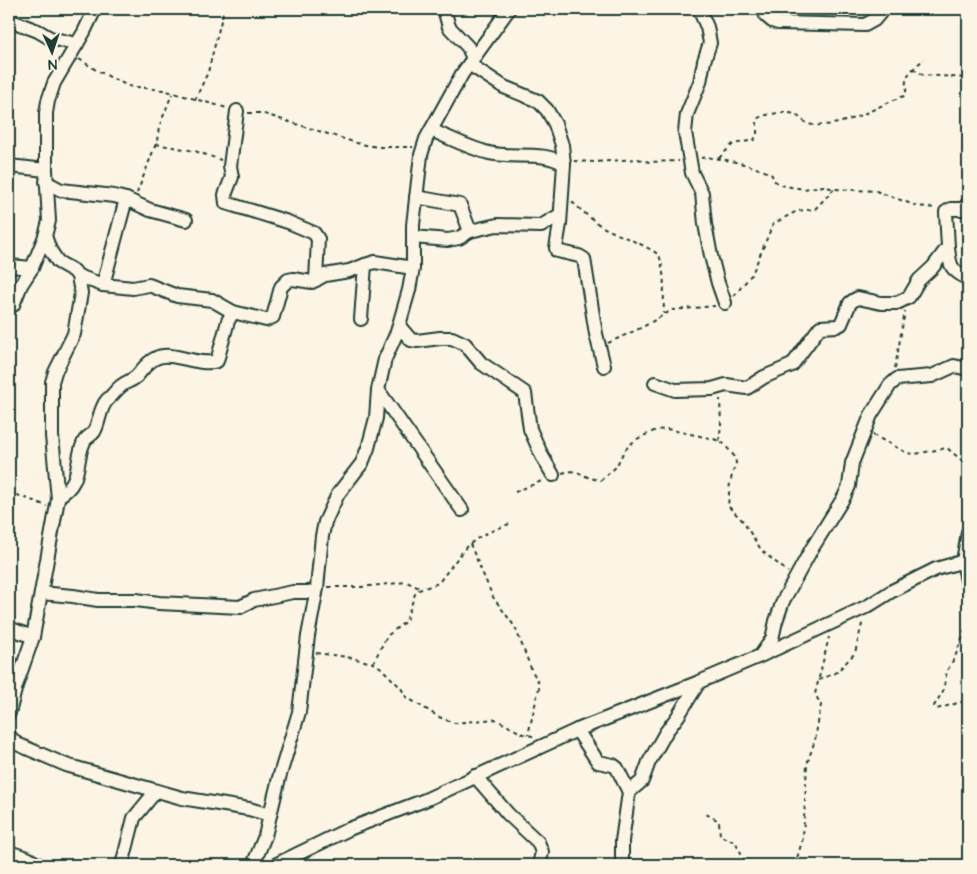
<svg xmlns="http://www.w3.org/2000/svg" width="977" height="874" viewBox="0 0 977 874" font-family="'Architects Daughter',sans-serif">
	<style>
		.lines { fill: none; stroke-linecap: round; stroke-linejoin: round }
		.minor-casing { stroke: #1f3d34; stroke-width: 16 }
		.path { stroke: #1f3d34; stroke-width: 2; stroke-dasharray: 4 4; stroke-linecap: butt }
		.minor { stroke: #fcf5e5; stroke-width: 12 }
	</style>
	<rect width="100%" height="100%" fill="#fcf5e5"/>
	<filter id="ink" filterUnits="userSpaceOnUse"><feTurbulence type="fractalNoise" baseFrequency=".02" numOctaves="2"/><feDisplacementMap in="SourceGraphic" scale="10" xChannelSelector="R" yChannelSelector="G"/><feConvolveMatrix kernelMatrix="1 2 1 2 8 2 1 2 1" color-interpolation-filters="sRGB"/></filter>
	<g filter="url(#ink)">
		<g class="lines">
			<g class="minor-casing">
				<g id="minor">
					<path d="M444 9 449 27 468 47 473 59"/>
					<path d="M699 9 707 27 710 43 704 61 700 82 687 114 685 132 692 173 702 193 705 224 711 256 718 283 725 303"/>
					<path d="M764 9 766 16 772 21 778 23 865 25 874 20 880 13"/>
					<path d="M9 20 38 31 50 38 77 44"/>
					<path d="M469 64 504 87 538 101 547 110 555 124 562 145 564 164 560 224 556 248 557 251 579 256 584 259 596 334 604 366"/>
					<path d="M237 111 230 166 232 177 225 195 226 203 288 222 314 233 318 239 316 280"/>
					<path d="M431 130C450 138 469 148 489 153 513 159 543 150 564 164"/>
					<path d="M9 166 46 170"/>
					<path d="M46 182 61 190 114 196 126 199 150 210 186 220"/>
					<path d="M416 197 460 205 470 231"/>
					<path d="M413 237 448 240 459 238 470 231 497 225 541 226 560 215"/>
					<path d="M948 247C950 267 950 269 968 279"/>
					<path d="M9 266 32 268"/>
					<path d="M78 276 103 285 133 288 149 285 177 296 212 300 233 312 266 320 273 317 281 287 288 280 293 279 312 282 325 275 349 271 365 265"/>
					<path d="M103 285 126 199"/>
					<path d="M9 308 13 305 21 285 32 268 45 236 49 221 46 170V113L48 101 54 83 84 32 95 9"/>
					<path d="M361 319 365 265 375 262 413 268"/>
					<path d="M399 326 411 340 417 341 440 338H452L465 344 481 363 525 393 530 429 542 456 553 475"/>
					<path d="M655 383 675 390 712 389 726 385 747 388 764 377 792 365 820 327 837 326 841 324 850 303 854 300 858 298 881 303H897L909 297 919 280 933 267 948 247 946 212 951 209H964L968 203"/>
					<path d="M378 390 462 510"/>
					<path d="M58 496C84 483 74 458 85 440 88 436 92 435 94 432 100 422 99 409 107 400 112 396 116 390 121 386 125 382 132 381 137 376 143 369 147 362 156 358 172 350 198 367 217 361L228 321 233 312"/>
					<path d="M968 532 963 561 968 586"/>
					<path d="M41 593 73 596 98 600H136L159 603 240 607 254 600 293 592H316"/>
					<path d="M9 628 33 637"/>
					<path d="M761 655 772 639 776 621 783 601 811 550 844 497 849 486 852 463 871 415 890 385 897 379 932 376 954 366 968 369"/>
					<path d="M9 713 16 686 33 637 58 499 52 436V382L55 372 74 334 81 293 78 276 74 271 58 262 50 250 45 236"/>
					<path d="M577 730 598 762 613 765 617 768 629 792"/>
					<path d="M9 736 17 744 66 765 182 798 249 809 270 815"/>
					<path d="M475 776 508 814 538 842 542 852 539 865"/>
					<path d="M9 852 27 858 39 865"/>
					<path d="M122 865 134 818 156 791"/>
					<path d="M253 865 265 836 279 778 299 712 308 636 317 588 322 536 325 522 338 494 362 463 368 448 376 418 378 390 385 359 397 332 409 290 413 268V225L421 155 426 139 462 74 509 9"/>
					<path d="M275 865 349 829 425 800 577 730 699 682 760 656 868 606 892 591 936 569 968 560"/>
					<path d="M622 865V841L629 792 642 781 649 762 666 732 678 716 699 682"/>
				</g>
			</g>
			<g class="path">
				<path d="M116 9H120"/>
				<path d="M79 59 96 70 128 86 163 90 227 108"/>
				<path d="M913 69 923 75 968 78"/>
				<path d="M195 100 208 72 223 13 229 9"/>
				<path d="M248 113H261L360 144 378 147H413"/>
				<path d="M156 144 195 151 221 160"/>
				<path d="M701 158C713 155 761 167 772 175L773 180 781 185 791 187 804 189 823 186 834 189 876 191 917 206 936 208"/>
				<path d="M719 158 733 144 754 140 757 135V119C762 114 787 111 794 114 801 117 805 125 814 125 848 127 874 107 904 96 908 91 905 87 906 81 908 71 918 65 924 59"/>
				<path d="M574 161 594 162 638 159 649 162 679 161"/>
				<path d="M137 193 157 141 159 127 172 94"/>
				<path d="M572 202C582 211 592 220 603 227 621 237 643 243 659 255 666 274 663 294 664 314"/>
				<path d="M734 296 752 274 773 224 797 211 815 209 834 189"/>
				<path d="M608 343 643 327 672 310 715 306"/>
				<path d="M895 368 905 311"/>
				<path d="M873 435 907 453 915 454 947 448 965 463 968 464"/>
				<path d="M719 441 721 425 720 399"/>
				<path d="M562 473C581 467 582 479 601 480L616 467 624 451 635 440 656 430 667 429 714 439 723 443 735 457 736 463 730 482 728 506 742 520 762 551 788 572"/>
				<path d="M9 492 47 506"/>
				<path d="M515 492 544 480"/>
				<path d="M470 544 493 597 515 627 532 671 538 681 539 688 528 735"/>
				<path d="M328 587H361L407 582 421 589"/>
				<path d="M968 622 955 657 947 671 943 691 934 706 937 709 968 700"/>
				<path d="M316 653 347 657 373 663 380 667 401 688 406 697 439 717 454 723 495 719 523 734 537 737"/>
				<path d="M373 663 387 636 406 621 415 594 419 590 436 584 440 581 466 547 482 535 509 524"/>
				<path d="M819 680 837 672 855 653 863 620"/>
				<path d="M706 814 719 821 720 836 733 841 736 843 747 865"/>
				<path d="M795 865 803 838 807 764 815 740 821 705 815 694 829 637"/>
			</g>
			<use href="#minor" class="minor"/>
		</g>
	</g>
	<rect width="977" height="874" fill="none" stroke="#fcf5e5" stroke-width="30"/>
	<rect x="15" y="15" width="947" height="844" fill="none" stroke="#1f3d34" stroke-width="2" filter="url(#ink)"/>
	<g transform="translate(52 52) rotate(177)" stroke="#fcf5e5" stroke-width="4" paint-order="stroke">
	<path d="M0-4L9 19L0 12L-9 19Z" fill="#1f3d34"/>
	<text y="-8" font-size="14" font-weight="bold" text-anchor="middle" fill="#1f3d34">N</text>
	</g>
</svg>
